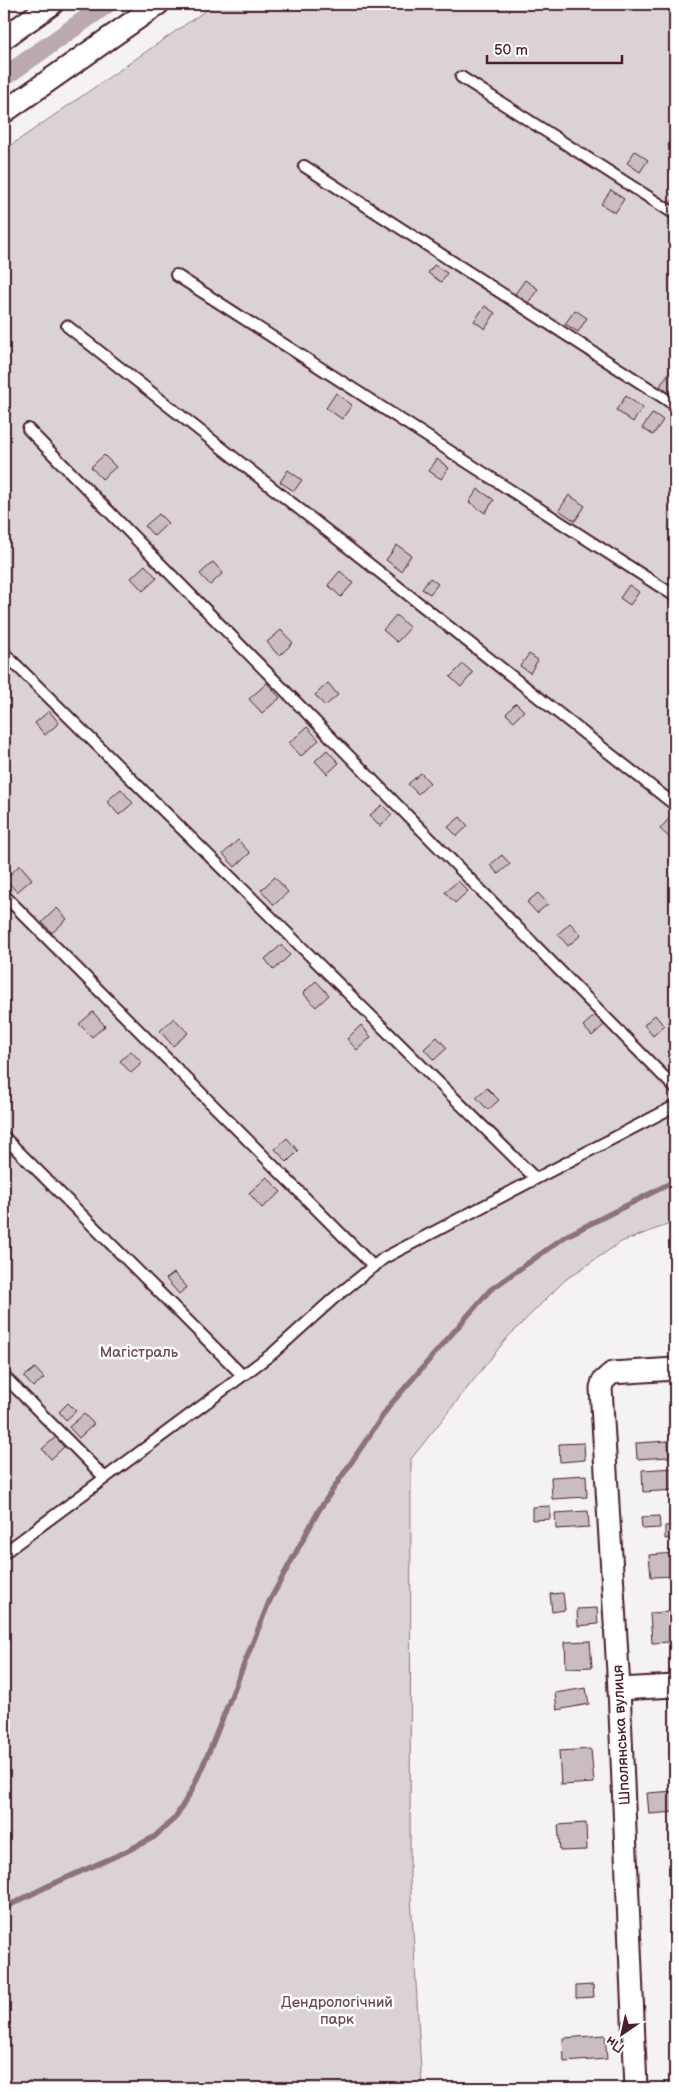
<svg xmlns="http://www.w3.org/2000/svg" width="679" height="2092" viewBox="0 0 679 2092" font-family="'Balsamiq Sans',sans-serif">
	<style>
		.green { fill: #dbd2d5; stroke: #927880 }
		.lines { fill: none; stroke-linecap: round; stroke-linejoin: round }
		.stream { stroke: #8d727a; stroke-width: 5.5 }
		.canal { stroke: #baa9ae; stroke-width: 19 }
		.building { fill: #cabdc1; stroke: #4a1f2b }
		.service-casing { stroke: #4a1f2b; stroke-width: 14 }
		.minor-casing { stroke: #4a1f2b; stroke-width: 25 }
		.service { stroke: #fff; stroke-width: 10 }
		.minor { stroke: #fff; stroke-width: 21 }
		.labels { text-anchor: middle; stroke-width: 5; stroke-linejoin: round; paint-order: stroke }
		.park-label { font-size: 15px; fill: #6e4c56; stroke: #fff }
		.street-label { font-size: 15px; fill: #4a1f2b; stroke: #fff }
	</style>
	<rect width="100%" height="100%" fill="#f4f2f2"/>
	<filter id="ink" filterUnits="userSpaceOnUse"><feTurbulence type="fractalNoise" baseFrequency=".02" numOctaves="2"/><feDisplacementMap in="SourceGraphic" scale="10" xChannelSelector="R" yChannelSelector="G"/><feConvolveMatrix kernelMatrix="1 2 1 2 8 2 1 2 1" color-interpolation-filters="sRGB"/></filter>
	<g filter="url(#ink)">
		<path class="green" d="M215 4H675V1222L621 1242 565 1280 507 1338 411 1459 410 1878 422 2088H4V150Z"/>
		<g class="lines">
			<path class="stream" d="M4 1908 48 1886 125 1852 154 1837 175 1818 192 1790 211 1747 269 1602 319 1510 390 1405 490 1290 566 1236 675 1181"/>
			<path class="canal" d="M4 77 107 4"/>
		</g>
		<g class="building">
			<path d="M635 151 648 160 640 172 627 163Z"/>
			<path d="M611 190 624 199 615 213 601 204Z"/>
			<path d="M675 196V208L670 204Z"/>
			<path d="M434 265 447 273 441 282 428 273Z"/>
			<path d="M525 280 538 289 528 303 515 294Z"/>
			<path d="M485 306 495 313 485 329 474 321Z"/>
			<path d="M575 310 587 318 578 332 565 324Z"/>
			<path d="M670 371 675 375V390L672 395 660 386Z"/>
			<path d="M336 393 352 405 342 419 326 408Z"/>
			<path d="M626 396 643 408 633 422 616 410Z"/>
			<path d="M653 413 663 420 653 435 642 428Z"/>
			<path d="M104 455 116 467 102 479 91 467Z"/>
			<path d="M437 459 449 468 441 479 429 471Z"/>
			<path d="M288 470 302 480 294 491 280 482Z"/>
			<path d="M478 489 494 500 485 513 469 502Z"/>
			<path d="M569 495 585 506 575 521 559 510Z"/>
			<path d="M159 514 168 523 154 536 145 526Z"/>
			<path d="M397 545 411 555 401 571 386 560Z"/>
			<path d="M213 562 223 573 210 585 200 574Z"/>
			<path d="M145 565 157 578 143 591 131 578Z"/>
			<path d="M340 571 353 583 341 597 328 585Z"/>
			<path d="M430 578 438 584 430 594 422 589Z"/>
			<path d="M629 585 639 592 630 605 620 598Z"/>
			<path d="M396 615 410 628 397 642 383 630Z"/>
			<path d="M281 630 293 643 279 656 267 642Z"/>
			<path d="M529 654 538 660 530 673 520 666Z"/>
			<path d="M463 664 473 673 461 687 450 677Z"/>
			<path d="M267 683 280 698 262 713 249 699Z"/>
			<path d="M328 683 338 695 325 706 315 695Z"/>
			<path d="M516 703 524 711 514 721 506 714Z"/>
			<path d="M49 711 59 723 45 735 35 723Z"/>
			<path d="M307 727 319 740 301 756 289 743Z"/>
			<path d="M327 750 339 763 327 774 315 761Z"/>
			<path d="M421 773 430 783 418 794 408 784Z"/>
			<path d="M121 789 133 803 119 815 107 801Z"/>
			<path d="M382 805 392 815 380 826 370 815Z"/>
			<path d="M671 816 675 820V832L670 838 660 829Z"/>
			<path d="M460 817 468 826 457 836 448 827Z"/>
			<path d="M238 840 250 853 235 867 223 854Z"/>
			<path d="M502 855 510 864 498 874 490 865Z"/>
			<path d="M20 865 32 879 17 892 5 879Z"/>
			<path d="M275 877 288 892 274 905 261 890Z"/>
			<path d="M458 881 468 891 455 903 445 892Z"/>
			<path d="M538 893 548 904 537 913 527 902Z"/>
			<path d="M57 908 67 919 52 933 42 922Z"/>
			<path d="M570 923 581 935 568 946 558 934Z"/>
			<path d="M281 945 290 955 274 970 265 959Z"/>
			<path d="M316 981 329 995 316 1007 303 993Z"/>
			<path d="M93 1012 105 1026 92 1037 79 1024Z"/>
			<path d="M595 1015 604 1025 592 1036 583 1026Z"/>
			<path d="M655 1015 664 1026 653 1036 644 1025Z"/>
			<path d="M174 1018 188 1033 173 1046 160 1031Z"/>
			<path d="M361 1025 371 1037 357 1050 347 1039Z"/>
			<path d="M437 1037 447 1048 434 1060 424 1049Z"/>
			<path d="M131 1051 142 1063 131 1073 120 1061Z"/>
			<path d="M487 1088 499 1100 488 1110 476 1097Z"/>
			<path d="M287 1138 298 1151 287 1162 275 1149Z"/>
			<path d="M267 1177 281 1192 262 1208 249 1193Z"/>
			<path d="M174 1273 187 1287 179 1294 166 1279Z"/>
			<path d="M35 1368 44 1378 33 1387 24 1377Z"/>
			<path d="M68 1403 76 1411 66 1420 59 1412Z"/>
			<path d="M84 1414 94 1424 79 1438 69 1427Z"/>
			<path d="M56 1437 64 1447 51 1459 42 1449Z"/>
			<path d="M668 1441 669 1457 637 1459 636 1443Z"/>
			<path d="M584 1443 585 1460 560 1462 559 1444Z"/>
			<path d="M675 1468V1490L643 1492 642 1470Z"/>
			<path d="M586 1475 587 1497 552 1499 551 1477Z"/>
			<path d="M550 1506V1519L532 1520V1507Z"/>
			<path d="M588 1511 589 1527 556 1529 555 1513Z"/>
			<path d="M659 1516 660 1528 642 1529 641 1517Z"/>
			<path d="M675 1525V1538L665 1539V1526Z"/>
			<path d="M675 1553V1576L651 1577 649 1555Z"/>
			<path d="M670 1592H675V1604H671Z"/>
			<path d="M563 1593 565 1610 552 1612 550 1594Z"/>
			<path d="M597 1608 598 1624 578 1626 577 1609Z"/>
			<path d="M670 1612 671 1642 652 1643 650 1613Z"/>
			<path d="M590 1641 592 1667 566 1668 565 1642Z"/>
			<path d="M586 1688 589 1704 557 1710 555 1693Z"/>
			<path d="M591 1749 594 1783 561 1785 559 1751Z"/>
			<path d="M675 1791V1812L649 1814 647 1793Z"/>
			<path d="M586 1823 587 1850 560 1851 558 1825Z"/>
			<path d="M672 1825H675V1846H673Z"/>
			<path d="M675 1898V1917L669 1918 668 1899Z"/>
			<path d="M675 1955V1984L673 1956Z"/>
			<path d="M593 1985 594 1997 576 1998V1986Z"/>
			<path d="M605 2035 607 2059 564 2062 563 2038Z"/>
		</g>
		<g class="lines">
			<g class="service-casing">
				<g id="service">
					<path d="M461 77 675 214"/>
					<path d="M304 166 675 405"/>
					<path d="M176 275 675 596"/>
					<path d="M67 326 675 805"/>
					<path d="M28 429 675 1088"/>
					<path d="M4 653 535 1178"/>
					<path d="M4 895 374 1267"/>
					<path d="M4 1137 242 1375"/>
					<path d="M4 1376 105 1478"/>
					<path d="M4 1553 273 1353 334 1298 384 1258 675 1106"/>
				</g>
			</g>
			<g class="minor-casing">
				<g id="minor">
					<path d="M4 38 52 4"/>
					<path d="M4 112 158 4"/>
					<path d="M619 1689 675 1686"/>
					<path d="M636 2088 619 1689 601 1388 603 1381 612 1373 675 1369"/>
				</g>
			</g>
			<use href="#service" class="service"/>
			<use href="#minor" class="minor"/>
		</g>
	</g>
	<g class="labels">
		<g class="park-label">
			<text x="139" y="1357">Магістраль</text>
			<text x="337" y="2007">Дендрологічний<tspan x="337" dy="17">парк</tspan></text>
		</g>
		<g class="street-label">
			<text transform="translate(621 1735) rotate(-93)" y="5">Шполянська вулиця</text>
		</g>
	</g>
	<rect width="679" height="2092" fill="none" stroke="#fff" stroke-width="20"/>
	<rect x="10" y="10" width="659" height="2072" fill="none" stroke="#4a1f2b" stroke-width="2" filter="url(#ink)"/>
	<g transform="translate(622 2034) rotate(214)" stroke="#ffffff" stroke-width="4" paint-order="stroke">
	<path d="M0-4L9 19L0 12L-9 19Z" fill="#4a1f2b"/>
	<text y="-8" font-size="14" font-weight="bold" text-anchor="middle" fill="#4a1f2b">Пн</text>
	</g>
	<path d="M487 55v8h135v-8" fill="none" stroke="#4a1f2b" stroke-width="2.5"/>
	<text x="494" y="55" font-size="15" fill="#4a1f2b" stroke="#ffffff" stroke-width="4" paint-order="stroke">50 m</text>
</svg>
